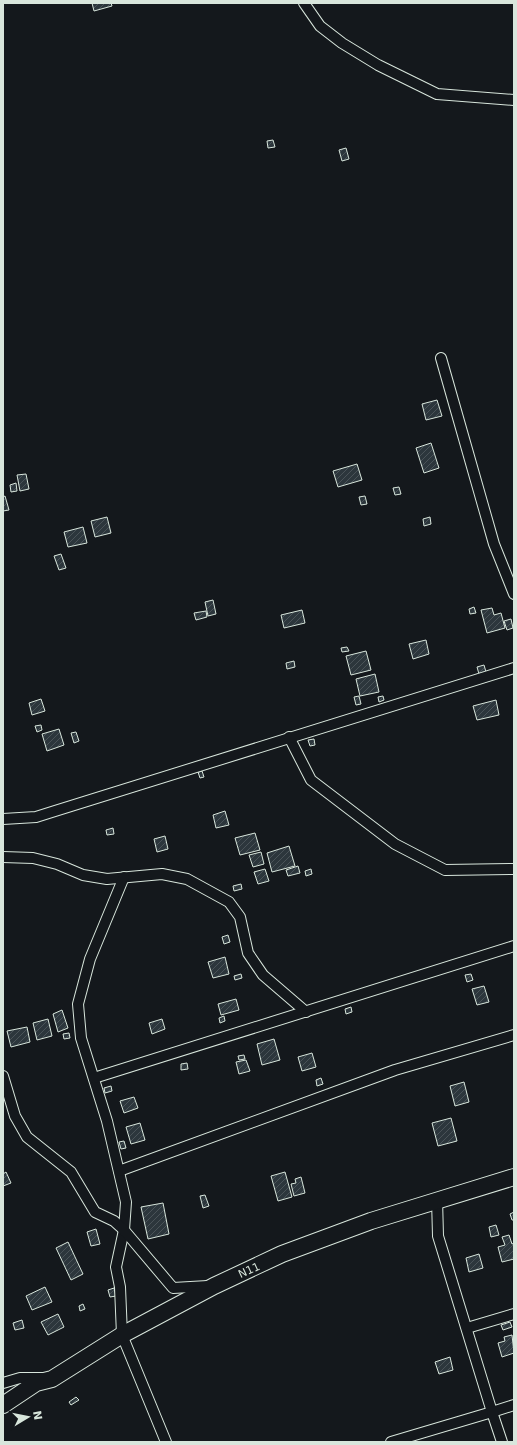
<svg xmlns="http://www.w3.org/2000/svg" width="517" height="1445" viewBox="0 0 517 1445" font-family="'DejaVu Sans',sans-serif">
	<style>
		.building { fill: url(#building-hatch); stroke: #d8e6dc }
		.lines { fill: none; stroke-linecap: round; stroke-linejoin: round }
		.street-casing { stroke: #d8e6dc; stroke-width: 12 }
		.primary-casing { stroke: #d8e6dc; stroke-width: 18 }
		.street { stroke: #14181c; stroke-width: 10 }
		.primary { stroke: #14181c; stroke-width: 16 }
		.labels { text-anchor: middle; stroke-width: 3; stroke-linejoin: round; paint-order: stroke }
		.street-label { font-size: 11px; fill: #d8e6dc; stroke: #14181c }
	</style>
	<defs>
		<pattern id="building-hatch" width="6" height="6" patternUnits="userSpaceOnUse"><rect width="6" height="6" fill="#2c363c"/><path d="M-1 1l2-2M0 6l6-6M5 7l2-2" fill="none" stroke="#4a5358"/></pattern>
	</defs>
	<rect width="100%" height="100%" fill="#14181c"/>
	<g class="building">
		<path d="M92 3H111L112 6 94 11Z"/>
		<path d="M273 140 275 147 268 148 267 141Z"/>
		<path d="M346 148 349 159 342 161 339 150Z"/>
		<path d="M437 400 442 416 426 420 422 404Z"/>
		<path d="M431 443 439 468 424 473 416 448Z"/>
		<path d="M357 464 362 480 338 487 333 471Z"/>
		<path d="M26 474 29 489 20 491 17 475Z"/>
		<path d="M16 483 17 491 11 492 10 485Z"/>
		<path d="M399 487 401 494 395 495 393 488Z"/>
		<path d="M5 496 9 510 3 511V497Z"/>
		<path d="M365 496 367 504 361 505 359 497Z"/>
		<path d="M107 517 111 533 95 537 91 521Z"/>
		<path d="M430 517 431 524 424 526 423 519Z"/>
		<path d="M83 527 87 543 68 547 64 532Z"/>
		<path d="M61 554 66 568 59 570 54 556Z"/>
		<path d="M213 600 216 614 208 616 205 602Z"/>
		<path d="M474 607 476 613 470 614 469 609Z"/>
		<path d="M492 608 494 615 501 613 505 628 487 633 481 610Z"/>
		<path d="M302 610 305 623 284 628 281 615Z"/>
		<path d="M206 611 207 617 196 620 194 613Z"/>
		<path d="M511 619 513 628 507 630 504 621Z"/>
		<path d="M426 640 429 654 413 659 409 644Z"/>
		<path d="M347 647 349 651 342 652 341 648Z"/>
		<path d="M366 651 371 670 351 675 346 656Z"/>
		<path d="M294 661 295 667 287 669 286 663Z"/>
		<path d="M484 665 486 672 479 674 477 667Z"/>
		<path d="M375 674 379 692 360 696 356 679Z"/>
		<path d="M359 696 361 704 356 705 354 697Z"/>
		<path d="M383 696 384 700 379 702 378 697Z"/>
		<path d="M41 699 45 711 32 715 29 703Z"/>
		<path d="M496 700 499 715 477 720 473 706Z"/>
		<path d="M41 725 42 730 37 732 35 726Z"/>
		<path d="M59 729 64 745 47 751 42 734Z"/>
		<path d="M76 732 79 741 74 743 71 733Z"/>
		<path d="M314 739 315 745 310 746 308 740Z"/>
		<path d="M202 771 204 777 200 778 198 772Z"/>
		<path d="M225 811 229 825 216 828 213 815Z"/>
		<path d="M113 828 114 834 107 835 106 830Z"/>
		<path d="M255 833 260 850 240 855 235 838Z"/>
		<path d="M165 836 168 849 157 852 154 839Z"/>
		<path d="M289 846 295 866 272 872 267 853Z"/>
		<path d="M261 852 264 864 253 867 249 855Z"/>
		<path d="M298 866 300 873 288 876 286 870Z"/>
		<path d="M265 869 269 881 258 884 254 872Z"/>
		<path d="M311 869 312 874 306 876 305 871Z"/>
		<path d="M241 884 242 889 234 891 233 886Z"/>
		<path d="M228 935 230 942 224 944 222 937Z"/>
		<path d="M225 957 229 974 213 978 208 962Z"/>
		<path d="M241 974 242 978 235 980 234 976Z"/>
		<path d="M471 974 473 980 467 982 465 975Z"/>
		<path d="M484 986 489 1002 477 1005 472 989Z"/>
		<path d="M236 999 239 1010 221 1015 218 1004Z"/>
		<path d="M351 1007 352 1012 346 1014 345 1009Z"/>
		<path d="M62 1010 68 1028 58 1032 53 1014Z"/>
		<path d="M224 1016 225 1021 220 1023 219 1018Z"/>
		<path d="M48 1019 52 1036 37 1040 33 1023Z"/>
		<path d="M162 1019 165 1029 152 1034 149 1023Z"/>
		<path d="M27 1027 30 1042 11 1047 7 1031Z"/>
		<path d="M69 1033 70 1038 64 1039 63 1034Z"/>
		<path d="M274 1039 280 1060 262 1065 257 1044Z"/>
		<path d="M312 1053 316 1067 302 1071 298 1057Z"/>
		<path d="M244 1055 245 1059 239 1060 238 1056Z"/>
		<path d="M246 1060 250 1071 239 1074 236 1062Z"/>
		<path d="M187 1063 188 1069 181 1070V1064Z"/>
		<path d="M321 1078 323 1084 317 1086 316 1080Z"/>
		<path d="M464 1082 469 1102 455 1106 450 1086Z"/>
		<path d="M111 1086 112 1091 105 1093 104 1088Z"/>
		<path d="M134 1097 138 1108 124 1113 120 1101Z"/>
		<path d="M451 1118 457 1141 438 1146 432 1123Z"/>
		<path d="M140 1123 145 1140 131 1144 126 1127Z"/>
		<path d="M124 1141 126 1148 121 1149 119 1142Z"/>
		<path d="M6 1172 11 1183 3 1186V1174Z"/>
		<path d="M285 1172 292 1197 278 1201 271 1176Z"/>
		<path d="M301 1177 305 1193 294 1196 291 1184 296 1183 295 1179Z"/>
		<path d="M205 1195 209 1206 203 1208 200 1196Z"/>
		<path d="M163 1203 169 1234 148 1239 141 1207Z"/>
		<path d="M514 1212V1220H512L510 1214Z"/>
		<path d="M496 1225 499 1235 491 1237 489 1227Z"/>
		<path d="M96 1229 100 1244 91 1246 87 1232Z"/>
		<path d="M509 1235 512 1244 514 1243V1259L502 1262 498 1247 505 1245 502 1237Z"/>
		<path d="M68 1242 83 1274 71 1280 56 1248Z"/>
		<path d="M479 1254 483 1268 469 1272 466 1258Z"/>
		<path d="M45 1287 52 1302 32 1310 26 1296Z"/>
		<path d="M114 1288 116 1296 110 1297 108 1290Z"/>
		<path d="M83 1304 85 1309 80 1311 79 1306Z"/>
		<path d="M58 1314 64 1327 48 1335 41 1322Z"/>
		<path d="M22 1320 24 1328 15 1330 13 1323Z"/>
		<path d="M510 1322 512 1327 503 1330 501 1325Z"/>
		<path d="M512 1335 514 1353 502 1357 498 1343 505 1341 504 1337Z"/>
		<path d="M450 1357 453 1370 439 1374 435 1362Z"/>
		<path d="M76 1397 79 1400 71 1405 69 1402Z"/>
	</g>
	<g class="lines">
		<g class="street-casing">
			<g id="street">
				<path d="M304 3 320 26 342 43 378 65 437 94 514 100"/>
				<path d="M441 358 494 544 514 594"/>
				<path d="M289 737 311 780 395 844 445 870 514 869"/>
				<path d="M3 819 36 817 55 811 514 668"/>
				<path d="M3 857 33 858 57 864 83 875 107 879 162 874 187 879 229 902 240 917 248 953 263 975 306 1012"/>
				<path d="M124 877 90 959 78 1004 81 1038 107 1121 126 1202 124 1230 116 1267 120 1287 122 1335 166 1442"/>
				<path d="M3 1076 15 1116 27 1137 71 1172 95 1212 114 1221 124 1230 173 1288 208 1286"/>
				<path d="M94 1078 514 946"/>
				<path d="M119 1171 395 1070 514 1035"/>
				<path d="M467 1328 514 1314"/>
				<path d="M3 1383 20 1378H42"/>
				<path d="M391 1442 492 1412 438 1236 437 1199"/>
				<path d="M502 1442 492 1412 514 1405"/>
			</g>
		</g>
		<g class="primary-casing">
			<path id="primary" d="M3 1405 36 1383 52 1379 122 1335 214 1286 282 1254 371 1221 514 1177"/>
		</g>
		<use href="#street" class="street"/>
		<use href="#primary" class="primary"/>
	</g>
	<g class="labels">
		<g class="street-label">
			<text transform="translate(249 1270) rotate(-25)" y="4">N11</text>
		</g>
	</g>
	<rect width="517" height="1445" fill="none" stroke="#d8e6dc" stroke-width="8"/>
	<g transform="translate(28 1417) rotate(80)" stroke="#14181c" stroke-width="3" paint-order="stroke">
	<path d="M0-3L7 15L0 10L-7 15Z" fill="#d8e6dc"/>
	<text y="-6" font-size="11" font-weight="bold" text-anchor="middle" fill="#d8e6dc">N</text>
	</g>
</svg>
